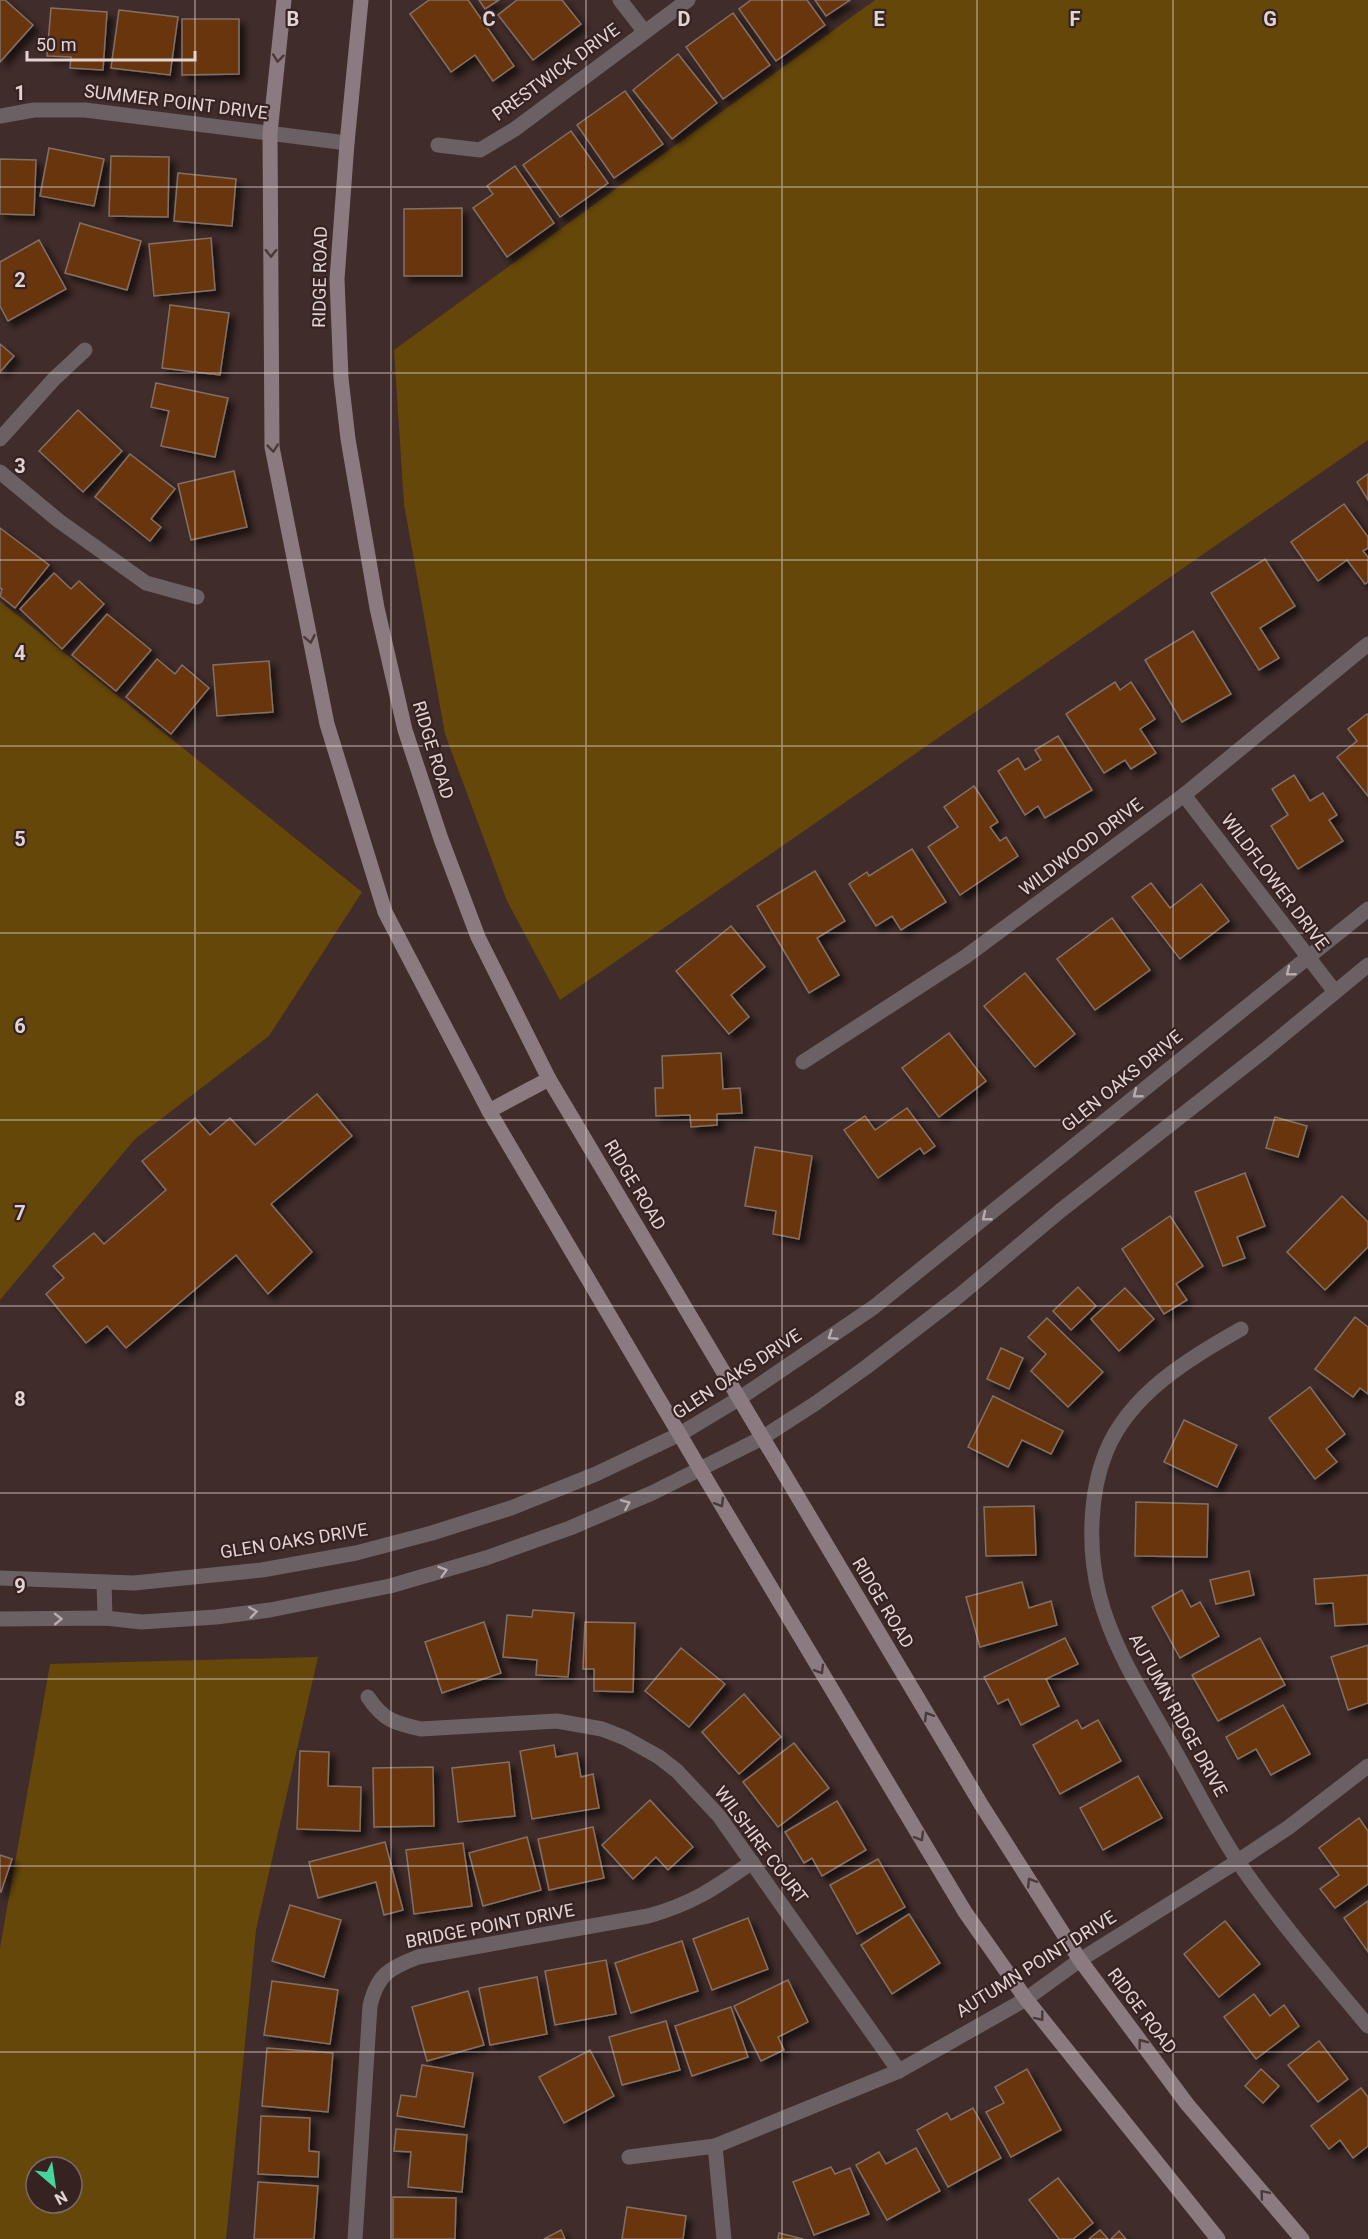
<svg xmlns="http://www.w3.org/2000/svg" width="1368" height="2239" viewBox="0 0 1368 2239" font-family="Roboto,sans-serif">
	<style>
		.grass { fill: #654709; fill-rule: evenodd }
		.building { fill: #683511; stroke: #837064; stroke-width: 1.5; filter: url(#shadow) }
		.lines { fill: none; stroke-linecap: round; stroke-linejoin: round }
		.minor { stroke: #6b6164; stroke-width: 15 }
		.tertiary { stroke: #6b6164; stroke-width: 15 }
		.secondary { stroke: #8b7b80; stroke-width: 15 }
		.oneway { stroke: #4b3839 }
		.oneway2 { stroke: #b8acac }
		.grid { fill: none; stroke: #e1d4d2; stroke-width: 1.5; stroke-opacity: 0.55 }
		.labels { text-anchor: middle; stroke-width: 4.5; stroke-linejoin: round; paint-order: stroke }
		.street-label { font-size: 18px; fill: #e1d4d2; stroke: #362221 }
		.grid-label { font-size: 20px; text-anchor: middle; font-weight: bold; fill: #e1d4d2; stroke: #362221; stroke-width: 4.5; stroke-linejoin: round; paint-order: stroke }
	</style>
	<defs>
		<filter id="shadow"><feDropShadow dx="5.5" dy="5.5" stdDeviation="3" flood-color="#0009"/></filter>
	</defs>
	<rect width="100%" height="100%" fill="#402c2a"/>
	<g class="grass">
		<path d="M875 0H1368V440L560 1000 507 901 445 734 404 504 394 350Z"/>
		<path d="M0 601 362 892 269 1036 135 1139 0 1300Z"/>
		<path d="M318 1657 256 1930 226 2239H0V1948L50 1664ZM36 2167H72V2203H36Z"/>
	</g>
	<g class="building">
		<path d="M0 0H5L33 25 0 62Z"/>
		<path d="M429 0H468L514 66 493 81 475 55 451 72 410 14Z"/>
		<path d="M479 0H499L485 9Z"/>
		<path d="M517 0H562L581 24 533 60 498 15Z"/>
		<path d="M751 0H807L825 25 776 61 739 9Z"/>
		<path d="M815 0H850L826 16Z"/>
		<path d="M51 8 107 12 103 70 70 68 71 57 47 56Z"/>
		<path d="M119 10 178 17 170 75 111 68Z"/>
		<path d="M733 13 770 65 723 99 686 47Z"/>
		<path d="M182 19H239V74L182 75Z"/>
		<path d="M678 54 717 103 672 139 633 90Z"/>
		<path d="M625 91 663 144 614 178 577 125Z"/>
		<path d="M571 131 608 183 560 217 523 165Z"/>
		<path d="M49 148 104 159 94 206 40 196Z"/>
		<path d="M111 156 169 157 168 217 109 216Z"/>
		<path d="M0 159 36 160 34 215 0 214Z"/>
		<path d="M515 166 554 223 507 257 473 208 493 194 487 186Z"/>
		<path d="M178 173 236 179 232 226 174 221Z"/>
		<path d="M462 208V276H404V209Z"/>
		<path d="M80 223 141 241 127 290 65 273Z"/>
		<path d="M211 238 215 290 154 296 149 244Z"/>
		<path d="M39 240 66 289 8 321 0 306V262Z"/>
		<path d="M170 305 229 313 220 375 162 368Z"/>
		<path d="M0 344 14 356 0 372Z"/>
		<path d="M156 383 228 398 215 457 161 446 169 411 151 407Z"/>
		<path d="M78 410 122 451 83 492 39 451Z"/>
		<path d="M130 454 175 489 151 519 161 527 150 541 95 497Z"/>
		<path d="M234 471 247 527 191 540 178 484Z"/>
		<path d="M1368 474V500L1357 482Z"/>
		<path d="M1344 504 1368 537V548L1363 551 1368 557V582L1365 584 1347 560 1318 581 1291 542Z"/>
		<path d="M0 528 49 565 15 608 0 596 2 589 0 588Z"/>
		<path d="M1265 559 1295 606 1260 628 1279 658 1259 670 1211 593Z"/>
		<path d="M54 573 71 589 79 581 104 604 62 649 20 609Z"/>
		<path d="M107 614 151 650 116 691 72 655Z"/>
		<path d="M1193 631 1231 694 1182 722 1145 660Z"/>
		<path d="M157 659 175 674 182 665 209 688 171 734 126 697Z"/>
		<path d="M269 661 273 712 217 716 213 665Z"/>
		<path d="M1115 682 1120 690 1131 682 1155 719 1140 729 1156 753 1131 769 1125 760 1104 773 1066 714Z"/>
		<path d="M1367 714 1368 715V796L1337 757 1357 741 1348 729Z"/>
		<path d="M1058 736 1092 790 1045 818 1038 806 1025 815 998 771 1018 758 1025 770 1041 760 1035 750Z"/>
		<path d="M1294 775 1310 801 1323 793 1337 815 1329 820 1343 841 1298 869 1271 826 1288 815 1272 789Z"/>
		<path d="M974 786 998 822 990 827 1000 841 1006 837 1018 856 960 895 928 847 958 827 944 807Z"/>
		<path d="M912 849 946 902 901 930 892 916 876 926 849 884 867 872 869 876Z"/>
		<path d="M815 871 845 921 817 938 839 975 809 993 757 906Z"/>
		<path d="M1151 883 1170 908 1201 884 1229 921 1180 959 1132 897Z"/>
		<path d="M1112 918 1150 970 1095 1010 1057 959Z"/>
		<path d="M731 926 765 967 731 995 749 1017 729 1034 676 971Z"/>
		<path d="M1025 973 1075 1034 1035 1067 984 1006Z"/>
		<path d="M949 1033 986 1081 939 1117 902 1068Z"/>
		<path d="M721 1053 723 1089 740 1088 742 1113 717 1114V1125L691 1127 690 1115 656 1116 655 1088H663L662 1056Z"/>
		<path d="M317 1094 352 1136 271 1204 312 1252 268 1294 236 1255 126 1348 107 1326 86 1343 46 1294 64 1278 53 1266 94 1233 104 1244 166 1190 142 1161 195 1118 210 1135 230 1118 255 1145Z"/>
		<path d="M907 1108 935 1146 924 1154 920 1148 878 1178 844 1130 865 1116 875 1130Z"/>
		<path d="M1275 1117 1307 1126 1298 1157 1266 1148Z"/>
		<path d="M755 1147 812 1156 799 1239 773 1234 776 1211 745 1206Z"/>
		<path d="M1245 1173 1265 1226 1237 1237 1245 1258 1223 1266 1195 1192Z"/>
		<path d="M1342 1196 1368 1222V1247L1325 1290 1287 1252Z"/>
		<path d="M1170 1216 1203 1266 1176 1284 1187 1300 1164 1314 1122 1249Z"/>
		<path d="M1078 1287 1096 1306 1071 1330 1053 1311Z"/>
		<path d="M1125 1288 1154 1319 1119 1351 1091 1319Z"/>
		<path d="M1355 1317 1368 1327V1394L1360 1388 1353 1397 1315 1369Z"/>
		<path d="M1047 1318 1103 1372 1068 1407 1031 1371 1046 1354 1028 1337Z"/>
		<path d="M1001 1348 1023 1358 1009 1389 987 1379Z"/>
		<path d="M1310 1387 1345 1434 1326 1449 1337 1462 1315 1479 1269 1418Z"/>
		<path d="M993 1396 1063 1431 1051 1454 1022 1440 1008 1467 968 1447Z"/>
		<path d="M1184 1420 1237 1445 1217 1487 1164 1462Z"/>
		<path d="M1136 1502 1208 1504 1207 1557 1135 1556Z"/>
		<path d="M1034 1506 1036 1555 986 1556 984 1507Z"/>
		<path d="M1249 1571 1254 1595 1216 1604 1210 1580Z"/>
		<path d="M1368 1575V1624L1335 1626 1333 1603 1316 1604 1314 1579Z"/>
		<path d="M1022 1582 1029 1608 1051 1601 1057 1625 980 1647 966 1597Z"/>
		<path d="M1182 1590 1191 1607 1200 1602 1219 1636 1180 1658 1152 1607Z"/>
		<path d="M533 1610 574 1613 568 1677 536 1675 537 1660 503 1657 507 1615 532 1617Z"/>
		<path d="M484 1622 501 1673 442 1693 425 1642Z"/>
		<path d="M585 1622 635 1623 633 1692 594 1691V1669H583Z"/>
		<path d="M1065 1638 1078 1664 1046 1679 1059 1706 1021 1725 1008 1699 998 1704 984 1677Z"/>
		<path d="M1260 1638 1285 1685 1218 1721 1192 1675Z"/>
		<path d="M1368 1645V1703L1348 1710 1331 1657Z"/>
		<path d="M681 1648 725 1684 689 1727 645 1691Z"/>
		<path d="M744 1694 781 1737 739 1774 702 1732Z"/>
		<path d="M1283 1705 1310 1754 1271 1775 1256 1749 1238 1759 1226 1737Z"/>
		<path d="M1077 1720 1082 1729 1098 1720 1121 1761 1060 1794 1033 1745Z"/>
		<path d="M794 1743 829 1788 778 1827 743 1782Z"/>
		<path d="M554 1745 556 1757 577 1753 581 1777 593 1774 599 1808 532 1819 520 1751Z"/>
		<path d="M300 1751 329 1752 328 1786 361 1787 360 1831 297 1829Z"/>
		<path d="M509 1762 515 1816 458 1822 452 1768Z"/>
		<path d="M433 1767 434 1826 374 1827 373 1768Z"/>
		<path d="M1138 1776 1162 1818 1103 1850 1080 1808Z"/>
		<path d="M650 1800 693 1847 668 1870 656 1857 633 1879 602 1845Z"/>
		<path d="M837 1801 866 1850 822 1876 812 1858 804 1863 785 1832Z"/>
		<path d="M1359 1818 1368 1831V1884L1335 1908 1320 1889 1339 1875 1319 1848Z"/>
		<path d="M593 1827 604 1878 549 1890 538 1839Z"/>
		<path d="M527 1837 541 1890 483 1906 469 1853Z"/>
		<path d="M385 1842 403 1910 384 1915 376 1882 318 1898 309 1862Z"/>
		<path d="M463 1843 472 1906 414 1914 406 1850Z"/>
		<path d="M0 1855 12 1859 1 1892H0Z"/>
		<path d="M878 1859 905 1907 857 1934 830 1885Z"/>
		<path d="M1368 1901V1952L1344 1918Z"/>
		<path d="M290 1905 341 1920 324 1977 272 1961Z"/>
		<path d="M909 1914 940 1963 892 1994 861 1945Z"/>
		<path d="M748 1918 768 1969 712 1990 693 1939Z"/>
		<path d="M1225 1921 1260 1964 1219 1997 1184 1954Z"/>
		<path d="M682 1941 698 1991 631 2013 615 1963Z"/>
		<path d="M606 1960 616 2014 555 2025 545 1971Z"/>
		<path d="M537 1977 547 2034 490 2045 479 1988Z"/>
		<path d="M788 1980 808 2022 778 2037 784 2050 761 2061 734 2006Z"/>
		<path d="M272 1981 338 1990 330 2044 264 2035Z"/>
		<path d="M468 1991 484 2045 427 2061 412 2007Z"/>
		<path d="M1254 1994 1270 2016 1284 2005 1299 2026 1256 2059 1224 2017Z"/>
		<path d="M731 2007 748 2057 692 2076 675 2026Z"/>
		<path d="M666 2021 680 2070 622 2085 609 2037Z"/>
		<path d="M1319 2041 1348 2079 1318 2102 1288 2065Z"/>
		<path d="M267 2048 333 2053 328 2112 262 2106Z"/>
		<path d="M590 2050 614 2096 564 2123 539 2077Z"/>
		<path d="M422 2065 473 2073 464 2127 397 2116 401 2095 416 2097Z"/>
		<path d="M1027 2069 1061 2130 1011 2157 986 2112 1004 2103 995 2087Z"/>
		<path d="M1261 2069 1279 2086 1263 2103 1245 2086Z"/>
		<path d="M1361 2088 1368 2097V2146L1353 2158 1340 2140 1329 2149 1311 2126Z"/>
		<path d="M973 2108 1001 2158 948 2187 917 2130 947 2113 951 2120Z"/>
		<path d="M261 2116 310 2118 309 2151 319 2152 318 2177 258 2174Z"/>
		<path d="M396 2129 467 2135 462 2192 408 2187 411 2152 394 2151Z"/>
		<path d="M916 2148 940 2191 887 2220 856 2165 879 2152 886 2164Z"/>
		<path d="M831 2167 835 2174 850 2168 869 2214 814 2235 793 2182Z"/>
		<path d="M1058 2178 1093 2223 1073 2239H1059L1029 2200Z"/>
		<path d="M258 2182 318 2186 314 2239H254Z"/>
		<path d="M393 2197 456 2198 455 2239H393Z"/>
		<path d="M627 2207 686 2216 683 2239H622Z"/>
		<path d="M561 2230 565 2239H544Z"/>
		<path d="M1100 2230 1108 2239H1089Z"/>
		<path d="M1119 2231 1126 2239H1111Z"/>
		<path d="M779 2233 803 2239H778Z"/>
	</g>
	<g class="lines">
		<g class="minor">
			<path d="M620 0 644 31"/>
			<path d="M0 116 34 110H85L347 143"/>
			<path d="M438 145 480 150 515 129 688 0"/>
			<path d="M0 439 54 379 85 350"/>
			<path d="M0 472 59 521 146 583 197 597"/>
			<path d="M1184 795 1335 992"/>
			<path d="M803 1062 965 957 1184 795 1368 644"/>
			<path d="M1241 1329C1189 1359 1130 1393 1106 1452 1089 1494 1088 1550 1099 1594 1112 1646 1141 1691 1167 1737 1191 1778 1212 1823 1239 1863 1278 1920 1324 1973 1368 2026"/>
			<path d="M368 1697C383 1720 394 1723 421 1729L557 1721 602 1729 625 1738 659 1757 677 1771 719 1816 899 2071"/>
			<path d="M715 2146 724 2239"/>
			<path d="M629 2157 715 2146 899 2071 1026 1999 1080 1960 1238 1861 1289 1827 1368 1766"/>
			<path d="M355 2239 370 2006C377 1975 389 1968 418 1957L648 1916C692 1904 715 1888 752 1862"/>
		</g>
		<g class="tertiary">
			<path d="M0 1578 134 1583 262 1570 356 1553 432 1533 511 1508 596 1474 680 1434 740 1398 874 1307 1368 909"/>
			<path d="M104 1582 105 1618"/>
			<path d="M0 1619 105 1618 142 1622 216 1617 270 1610 390 1586 486 1558 570 1528 652 1493 762 1438 816 1403 865 1368 960 1295 1060 1211 1265 1050 1368 965"/>
		</g>
		<g class="secondary">
			<path d="M284 0 270 133 272 447 327 724 385 912 489 1111 700 1469 965 1912 1026 1999 1218 2239"/>
			<path d="M361 0 347 143 337 279 341 378 348 439 377 608 405 730 441 839 478 937 549 1079 982 1806 1080 1960 1187 2104 1302 2239"/>
			<path d="M489 1111 549 1079"/>
		</g>
	</g>
	<defs><path id="oneway-chevron" d="M-2-3.5L2.5 0L-2 3.5" fill="none" stroke-width="1.6" stroke-linecap="round" stroke-linejoin="round" transform="scale(1.5)"/></defs>
	<g class="oneway">
		<use href="#oneway-chevron" transform="translate(278 58) rotate(96)"/>
		<use href="#oneway-chevron" transform="translate(271 253) rotate(90)"/>
		<use href="#oneway-chevron" transform="translate(273 448) rotate(84)"/>
		<use href="#oneway-chevron" transform="translate(310 639) rotate(79)"/>
		<use href="#oneway-chevron" transform="translate(720 1503) rotate(59)"/>
		<use href="#oneway-chevron" transform="translate(820 1670) rotate(59)"/>
		<use href="#oneway-chevron" transform="translate(928 1716) rotate(-121)"/>
		<use href="#oneway-chevron" transform="translate(920 1837) rotate(59)"/>
		<use href="#oneway-chevron" transform="translate(1031 1882) rotate(-122)"/>
		<use href="#oneway-chevron" transform="translate(1040 2017) rotate(52)"/>
		<use href="#oneway-chevron" transform="translate(1142 2043) rotate(-127)"/>
		<use href="#oneway-chevron" transform="translate(1264 2194) rotate(-130)"/>
	</g>
	<g class="oneway2">
		<use href="#oneway-chevron" transform="translate(1290 972) rotate(141)"/>
		<use href="#oneway-chevron" transform="translate(1137 1094) rotate(141)"/>
		<use href="#oneway-chevron" transform="translate(986 1217) rotate(141)"/>
		<use href="#oneway-chevron" transform="translate(832 1336) rotate(146)"/>
		<use href="#oneway-chevron" transform="translate(626 1504) rotate(-23)"/>
		<use href="#oneway-chevron" transform="translate(443 1571) rotate(-17)"/>
		<use href="#oneway-chevron" transform="translate(253 1612) rotate(-8)"/>
		<use href="#oneway-chevron" transform="translate(58 1619) rotate(-1)"/>
	</g>
	<path class="grid" d="M195 0V2239M391 0V2239M586 0V2239M782 0V2239M977 0V2239M1173 0V2239M0 187H1368M0 373H1368M0 560H1368M0 746H1368M0 933H1368M0 1120H1368M0 1306H1368M0 1493H1368M0 1679H1368M0 1866H1368M0 2052H1368"/>
	<g class="labels">
		<g class="street-label">
			<text transform="translate(556 72) rotate(-36)" y="6">PRESTWICK DRIVE</text>
			<text transform="translate(176 102) rotate(7)" y="6">SUMMER POINT DRIVE</text>
			<text transform="translate(320 277) rotate(-89)" y="6">RIDGE ROAD</text>
			<text transform="translate(433 750) rotate(73)" y="6">RIDGE ROAD</text>
			<text transform="translate(1081 847) rotate(-37)" y="6">WILDWOOD DRIVE</text>
			<text transform="translate(1275 882) rotate(53)" y="6">WILDFLOWER DRIVE</text>
			<text transform="translate(1122 1081) rotate(-39)" y="6">GLEN OAKS DRIVE</text>
			<text transform="translate(635 1185) rotate(59)" y="6">RIDGE ROAD</text>
			<text transform="translate(737 1374) rotate(-33)" y="6">GLEN OAKS DRIVE</text>
			<text transform="translate(294 1541) rotate(-9)" y="6">GLEN OAKS DRIVE</text>
			<text transform="translate(883 1603) rotate(59)" y="6">RIDGE ROAD</text>
			<text transform="translate(1178 1715) rotate(61)" y="6">AUTUMN RIDGE DRIVE</text>
			<text transform="translate(761 1845) rotate(53)" y="6">WILSHIRE COURT</text>
			<text transform="translate(490 1926) rotate(-11)" y="6">BRIDGE POINT DRIVE</text>
			<text transform="translate(1036 1964) rotate(-32)" y="6">AUTUMN POINT DRIVE</text>
			<text transform="translate(1142 2011) rotate(53)" y="6">RIDGE ROAD</text>
		</g>
	</g>
	<g class="grid-label">
		<text x="293" y="26">B</text>
		<text x="489" y="26">C</text>
		<text x="684" y="26">D</text>
		<text x="879" y="26">E</text>
		<text x="1075" y="26">F</text>
		<text x="1270" y="26">G</text>
		<text x="20" y="100">1</text>
		<text x="20" y="287">2</text>
		<text x="20" y="473">3</text>
		<text x="20" y="660">4</text>
		<text x="20" y="846">5</text>
		<text x="20" y="1033">6</text>
		<text x="20" y="1220">7</text>
		<text x="20" y="1406">8</text>
		<text x="20" y="1593">9</text>
	</g>
	<g transform="translate(54 2185) rotate(151)"><circle r="28" fill="#362221" stroke="#7a6968" stroke-width="1.5"/>
	<path d="M0-4.5L10 22L0 15L-10 22Z" fill="#48d49d"/>
	<text y="-9" font-size="16" font-weight="bold" text-anchor="middle" fill="#e1d4d2">N</text>
	</g>
	<path d="M27 51v9h168v-9" fill="none" stroke="#e1d4d2" stroke-width="3"/>
	<text x="36" y="51" font-size="18" fill="#e1d4d2" stroke="#362221" stroke-width="4.5" paint-order="stroke">50 m</text>
</svg>
